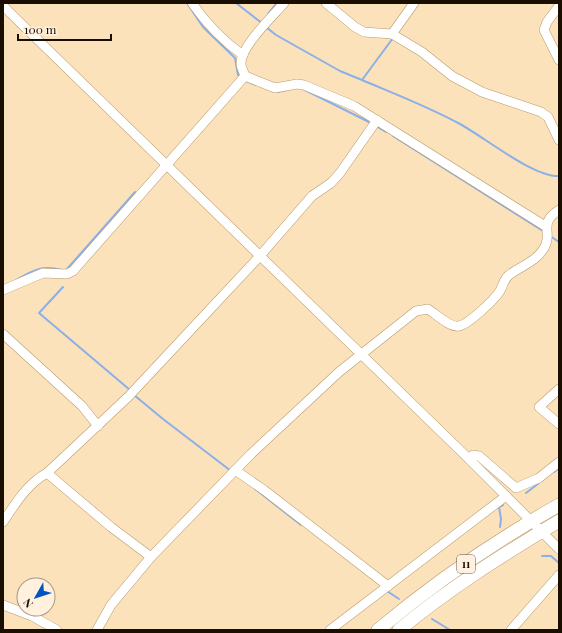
<svg xmlns="http://www.w3.org/2000/svg" width="562" height="633" viewBox="0 0 562 633" font-family="'Playfair Display',serif">
	<style>
		.lines { fill: none; stroke-linecap: round; stroke-linejoin: round }
		.stream { stroke: #8bb0e8; stroke-width: 2 }
		.minor-casing { stroke: #b79968; stroke-width: 10 }
		.highway-casing { stroke: #b79968; stroke-width: 14 }
		.minor { stroke: #fff; stroke-width: 9 }
		.highway { stroke: #fff; stroke-width: 13 }
		.labels { text-anchor: middle; stroke-width: 3; stroke-linejoin: round; paint-order: stroke }
		.shield { fill: #fff1de; stroke: #5e5243; stroke-width: 1 }
		.shield-label { font-size: 11px; font-weight: bold; fill: #190e00 }
	</style>
	<rect width="100%" height="100%" fill="#fce2ba"/>
	<g class="lines">
		<g class="stream">
			<path d="M187 3 203 27 235 58 238 75 241 77"/>
			<path d="M236 3 263 24"/>
			<path d="M268 14 277 3"/>
			<path d="M266 27 276 35 340 71 362 80"/>
			<path d="M393 38 362 80C395 94 429 107 460 124 484 137 533 177 559 176"/>
			<path d="M244 80 256 85"/>
			<path d="M303 89 371 123"/>
			<path d="M277 92 287 90"/>
			<path d="M376 126 386 132"/>
			<path d="M393 136 543 231"/>
			<path d="M550 236 559 242"/>
			<path d="M67 269 135 192"/>
			<path d="M16 280C33 270 42 265 61 270"/>
			<path d="M63 287 39 313 130 390"/>
			<path d="M134 395 163 419 231 471"/>
			<path d="M554 472 559 468"/>
			<path d="M254 488 301 525"/>
			<path d="M526 493 539 483"/>
			<path d="M500 527 501 519 499 507 503 505"/>
			<path d="M542 556H551L559 563"/>
			<path d="M387 591 399 599"/>
			<path d="M432 619 450 630"/>
		</g>
		<g class="minor-casing">
			<g id="minor">
				<path d="M192 3C206 23 223 41 243 55"/>
				<path d="M326 3 355 27 364 32 392 34 422 52 452 76 482 92 541 112 548 117 559 140"/>
				<path d="M3 6 469 459 559 549"/>
				<path d="M559 6 547 22 544 30 559 60"/>
				<path d="M392 34 414 3"/>
				<path d="M245 76 275 88 297 84 304 85 354 106 545 226"/>
				<path d="M3 290 43 273 67 274 73 271 245 76C244 72 241 68 241 64 240 47 273 16 284 3"/>
				<path d="M3 334 82 406 98 426"/>
				<path d="M559 389 539 407 559 424"/>
				<path d="M469 459 473 455 479 456 516 488 539 478 559 462"/>
				<path d="M235 470 264 490 388 586"/>
				<path d="M47 473 111 527 151 557"/>
				<path d="M3 522C15 504 28 483 47 473L128 397 259 257 312 196 331 183 340 173 377 120"/>
				<path d="M3 605 32 616 57 630"/>
				<path d="M97 630 111 605 151 557 251 454 339 372 416 311 428 309C436 314 450 328 459 326 469 324 494 300 500 291 503 285 504 279 509 275 521 266 540 260 546 244 551 231 539 223 559 210"/>
				<path d="M330 630 506 496"/>
				<path d="M511 630 559 575"/>
			</g>
		</g>
		<g class="highway-casing">
			<g id="highway">
				<path d="M378 630C434 583 495 541 559 505"/>
				<path d="M399 630C448 589 504 554 559 521"/>
			</g>
		</g>
		<use href="#minor" class="minor"/>
		<use href="#highway" class="highway"/>
	</g>
	<g class="labels">
		<rect class="shield" x="457" y="555" width="18" height="18" rx="3"/>
		<g class="shield-label">
			<text x="466" y="568">11</text>
		</g>
	</g>
	<rect width="562" height="633" fill="none" stroke="#190e00" stroke-width="8"/>
	<g transform="translate(36 597) rotate(231)"><circle r="19" fill="#fff1de" stroke="#a39685"/>
	<path d="M0-3L7 15L0 10L-7 15Z" fill="#0055be"/>
	<text y="-6" font-size="11" font-weight="bold" text-anchor="middle" fill="#190e00">N</text>
	</g>
	<path d="M18 34v6h93v-6" fill="none" stroke="#190e00" stroke-width="2"/>
	<text x="24" y="34" font-size="12" fill="#190e00" stroke="#fff1de" stroke-width="3" paint-order="stroke">100 m</text>
</svg>
